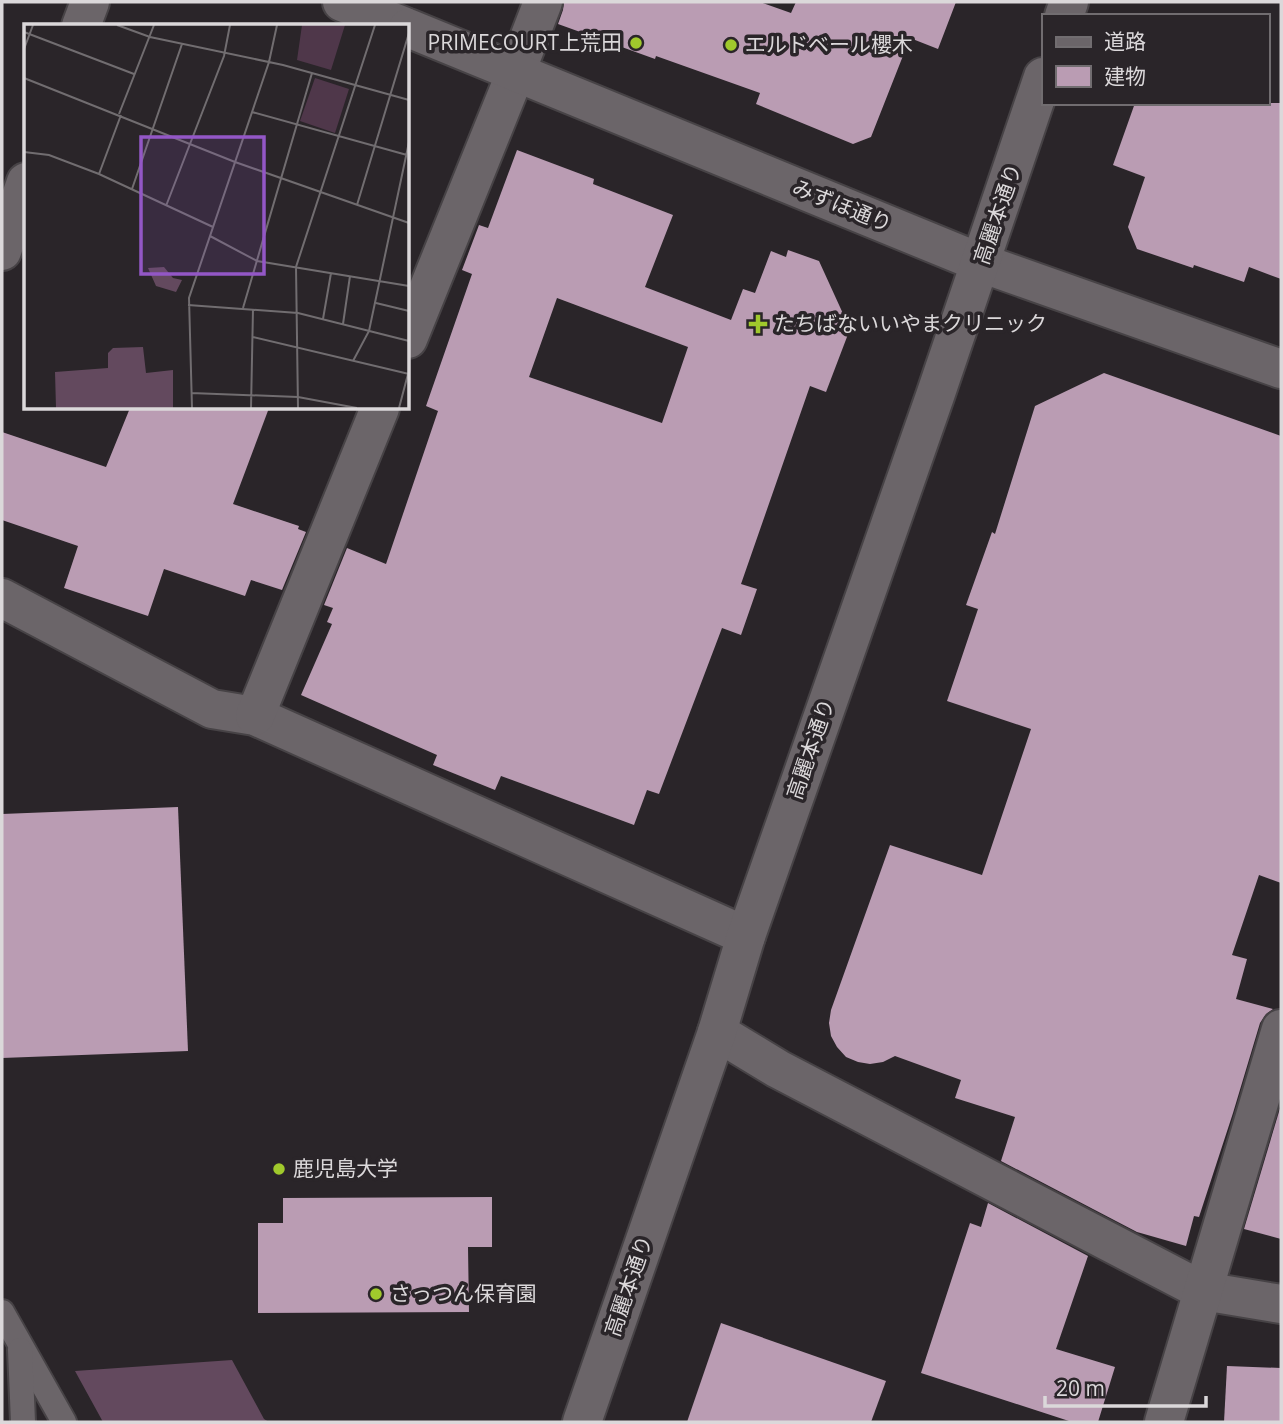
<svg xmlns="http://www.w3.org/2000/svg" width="1283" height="1424" viewBox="0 0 1283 1424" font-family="'Open Sans','Noto Sans JP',sans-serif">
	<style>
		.forest { fill: #63495e }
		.building { fill: #ba9cb3; fill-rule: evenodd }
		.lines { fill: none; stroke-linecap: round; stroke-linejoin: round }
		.lane-casing { stroke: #474346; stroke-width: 28 }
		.street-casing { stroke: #474346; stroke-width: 42 }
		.secondary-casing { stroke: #474346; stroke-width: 42 }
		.lane { stroke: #6b6569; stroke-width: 24 }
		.street { stroke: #6b6569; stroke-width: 38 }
		.secondary { stroke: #6b6569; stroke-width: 38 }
		.poi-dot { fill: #a0c92c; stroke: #2a2529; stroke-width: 2.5 }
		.labels { text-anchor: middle; stroke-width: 7; stroke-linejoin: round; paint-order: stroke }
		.poi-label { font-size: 21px; fill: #dbd8da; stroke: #2a2529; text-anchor: start }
		.street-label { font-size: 21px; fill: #dbd8da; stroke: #2a2529 }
		.inset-road { fill: none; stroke: #716d70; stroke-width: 2 }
		.view { fill: #9357c6; fill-opacity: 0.15; stroke: #9357c6; stroke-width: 3.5 }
		.inset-edge { fill: none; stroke: #dbd8da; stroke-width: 3.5 }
	</style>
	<rect width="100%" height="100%" fill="#2a2529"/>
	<path class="forest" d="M232 1360 264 1419 269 1422H103L75 1371Z"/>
	<g class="building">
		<path d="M564 2H760L791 13 796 2H956L938 49 910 38 871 137 853 144 756 104 760 93 656 56 655 59 558 24 563 10Z"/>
		<path d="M1135 103H1281V279L1249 267 1244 282 1194 265 1193 268 1137 249 1128 227 1145 177 1113 165Z"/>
		<path d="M517 150 594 179 593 184 673 215 645 287 731 320 743 289 755 293 771 251 786 257 788 250 819 261 850 329 826 392 810 386 741 584 757 589 741 635 722 628 659 794 647 790 634 825 501 776 495 790 433 765 437 755 301 695 332 624 327 622 333 608 324 605 347 548 386 564 438 411 426 406 472 274 462 270 479 225 488 228ZM557 298 688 347 662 423 529 377Z"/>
		<path d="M1104 373 1281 436V883L1259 875 1232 955 1247 959 1236 999 1273 1009 1266 1014 1260 1023 1233 1113 1199 1217 1194 1216 1186 1246 1137 1232 1001 1161 1015 1117 955 1098 961 1080 895 1056 883 1062 870 1064 858 1062 846 1057 837 1047 831 1036 829 1023 831 1010 890 845 982 875 1031 729 947 701 978 609 966 605 992 532 995 534 1035 406Z"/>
		<path d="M130 408H269L233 504 299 526 298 529 306 532 282 590 251 580 245 596 164 569 148 616 64 588 78 546 2 520V432L106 467Z"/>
		<path d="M178 807 188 1051 2 1058V814Z"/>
		<path d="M1281 1105V1239L1244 1229Z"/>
		<path d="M492 1197V1247H468L469 1312 258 1313V1223H283V1198Z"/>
		<path d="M988 1203 1088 1256 1056 1349 1115 1367 1098 1422H1072L921 1373 970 1223 981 1227Z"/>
		<path d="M721 1323 886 1381 871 1422H687Z"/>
		<path d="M1227 1366 1281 1368V1422H1224Z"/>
	</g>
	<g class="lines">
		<g class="lane-casing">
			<g id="lane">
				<path d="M2 1312 64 1422"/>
				<path d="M20 1350 23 1422"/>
			</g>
		</g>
		<g class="street-casing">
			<g id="street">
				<path d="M81 26 90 2"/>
				<path d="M2 251 26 182"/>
				<path d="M408 339 516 72 543 2"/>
				<path d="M2 598 212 709 255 716 746 936"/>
				<path d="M255 716 380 408"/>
				<path d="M717 1032 778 1069 1203 1291 1281 1304"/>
				<path d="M1164 1422 1281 1029"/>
			</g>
		</g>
		<g class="secondary-casing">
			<g id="secondary">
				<path d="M342 2 403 26"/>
				<path d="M1064 16 1069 2"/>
				<path d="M408 28 981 263 1281 369"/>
				<path d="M582 1422 717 1032 746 936 935 396 1043 77"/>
			</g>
		</g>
		<use href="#lane" class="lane"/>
		<use href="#street" class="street"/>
		<use href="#secondary" class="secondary"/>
	</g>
	<g class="poi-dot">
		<circle cx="636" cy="43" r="7"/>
		<circle cx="731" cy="45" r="7"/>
		<path d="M754.5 313.5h7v7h7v7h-7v7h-7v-7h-7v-7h7z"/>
		<circle cx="279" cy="1169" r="7"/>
		<circle cx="376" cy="1294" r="7"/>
	</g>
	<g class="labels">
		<g class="poi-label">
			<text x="622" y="50" text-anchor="end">PRIMECOURT上荒田</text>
			<text x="745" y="52">エルドベール櫻木</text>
			<text x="774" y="331">たちばないいやまクリニック</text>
			<text x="293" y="1176">鹿児島大学</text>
			<text x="390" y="1301">さっつん保育園</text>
		</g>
		<g class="street-label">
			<text transform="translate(842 206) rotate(22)" y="7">みずほ通り</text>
			<text transform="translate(998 214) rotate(-71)" y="7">高麗本通り</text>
			<text transform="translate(811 749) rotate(-71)" y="7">高麗本通り</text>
			<text transform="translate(629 1286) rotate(-71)" y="7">高麗本通り</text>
		</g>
	</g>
	<g transform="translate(24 24)">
		<rect width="385" height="385" fill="#2a2529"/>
		<path d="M278 1H321L307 46 273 36ZM291 54 325 65 311 109 276 97Z" fill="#4f374a"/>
		<path d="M140 243 149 254 158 256 152 268 132 262 124 244ZM119 323 122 349 149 346V384H32L31 348 84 344V329L89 324Z" fill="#63495e"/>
		<path class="inset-road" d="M93 1 126 13 259 41 385 76M0 8 110 50M0 25 9 1M0 54 211 138 385 199M228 88 383 131M95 90 130 1M0 128 25 131 75 150 189 203M75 150 97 91M108 165 158 20M333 181 385 9M142 182 200 32 206 1M186 212 233 237 385 262M352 279 385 287M164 281 274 289 385 317M219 284 288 49M299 295 307 249M319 300 326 252M229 313 385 350M329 337 345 307 385 118M167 369 274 373 333 384M168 384 165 274 245 38 253 1M227 384 229 285M274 384 272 243 351 1M375 384 384 350"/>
		<path class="view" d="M117 113H240V250H117Z"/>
		<rect width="385" height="385" class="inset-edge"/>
	</g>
	<rect width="1283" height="1424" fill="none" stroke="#dbd8da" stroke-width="7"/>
	<rect x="1042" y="14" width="228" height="91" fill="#2a2529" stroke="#716d70" stroke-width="2"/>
	<rect x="1056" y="37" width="35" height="10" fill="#6b6569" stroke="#716d70" stroke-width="2"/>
	<text x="1104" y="49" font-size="21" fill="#dbd8da">道路</text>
	<rect x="1056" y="66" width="35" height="21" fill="#ba9cb3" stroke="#716d70" stroke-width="2"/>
	<text x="1104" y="84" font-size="21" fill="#dbd8da">建物</text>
	<path d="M1045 1396v10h161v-10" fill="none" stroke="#dbd8da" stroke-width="3.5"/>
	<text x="1056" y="1396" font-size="21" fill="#dbd8da" stroke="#2a2529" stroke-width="5" paint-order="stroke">20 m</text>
</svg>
